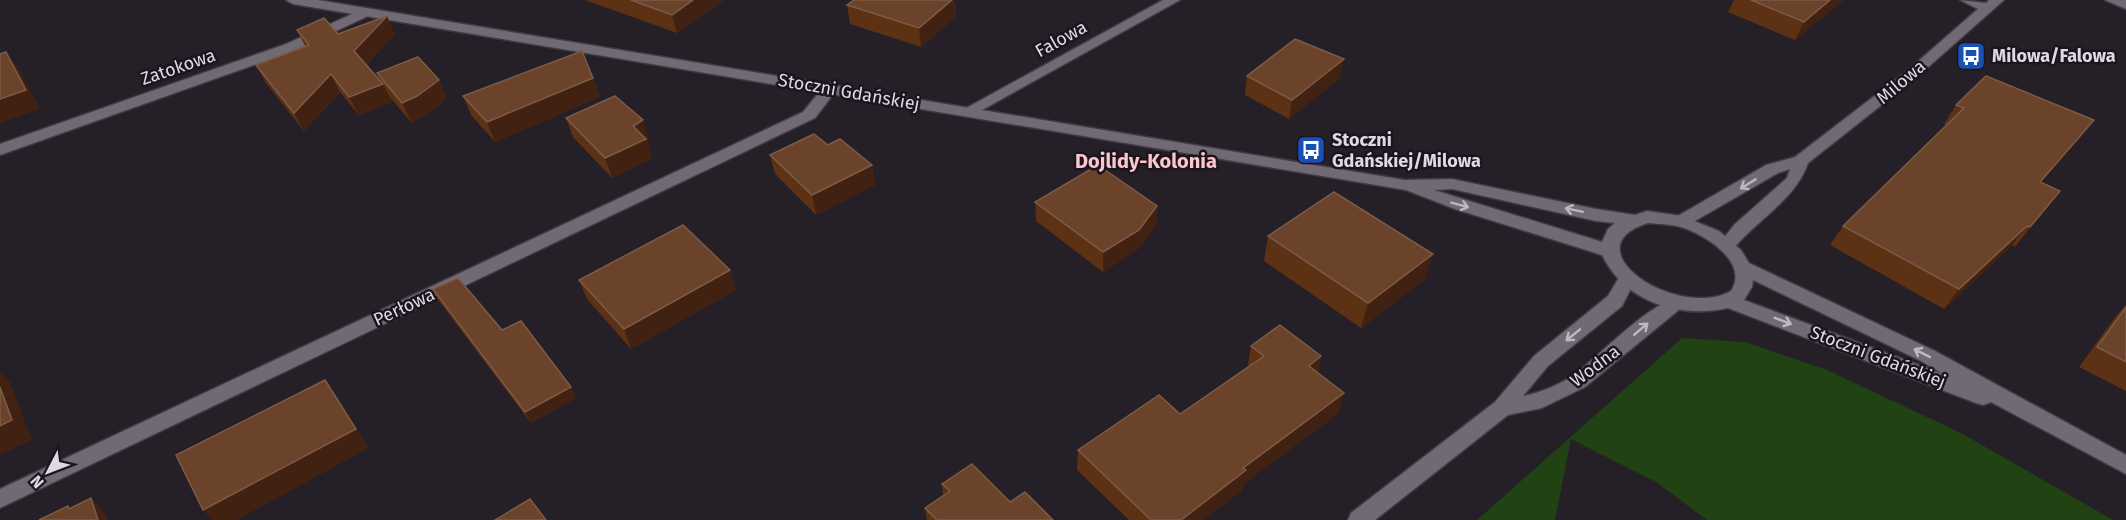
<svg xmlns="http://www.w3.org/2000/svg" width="2126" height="520" viewBox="0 0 2126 520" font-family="'Fira Sans',sans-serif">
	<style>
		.green { fill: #214212 }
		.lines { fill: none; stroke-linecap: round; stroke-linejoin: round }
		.minor-casing { stroke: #403a43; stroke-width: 3 }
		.tertiary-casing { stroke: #403a43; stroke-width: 3 }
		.minor { fill: #716974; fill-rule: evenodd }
		.tertiary { fill: #716974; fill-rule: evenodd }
		.wall { fill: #5d3113 }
		.shaded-wall { fill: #412212 }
		.building { fill: #6b432a; stroke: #7d5b46; stroke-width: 1.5 }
		.oneway { stroke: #beb8c0 }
		.labels { text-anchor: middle; stroke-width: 5; stroke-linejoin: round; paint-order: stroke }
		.street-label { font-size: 18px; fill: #dfdae1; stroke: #1c151f }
		.poi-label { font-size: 18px; font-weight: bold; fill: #dfdae1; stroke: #1c151f; text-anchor: start }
		.neighbourhood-label { font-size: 20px; font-weight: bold; fill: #fcc7cb; stroke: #1c151f }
	</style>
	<rect width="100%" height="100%" fill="#251f28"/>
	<path class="green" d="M1682 338 1745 342 1827 370 1961 433 2113 520H1707L1656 482 1571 439 1555 520H1477Z"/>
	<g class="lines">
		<g class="minor-casing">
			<g id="minor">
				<path d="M1163 0H1180L973 115H961L959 112Z"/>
				<path d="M1960 0 1986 3 1989 0H2004L1917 77 1808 163C1796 199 1757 220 1733 249H1721L1718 245 1735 224 1787 178 1790 169 1778 173 1688 225H1676L1673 221 1676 217 1766 165 1795 157 1907 71 1978 9Z"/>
				<path d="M2105 0H2126V9Z"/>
				<path d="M365 8 372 12 370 15 296 50 0 155V144L286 44Z"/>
				<path d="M830 83 838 88 815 118 0 508V489L803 112 825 85Z"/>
				<path d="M1627 273 1633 274 1636 279 1622 306 1548 366 1523 396C1539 393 1558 385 1571 377 1594 362 1658 292 1684 299L1686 304 1585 387 1542 408 1508 415 1375 520H1348L1351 513 1495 402 1534 356 1608 296 1621 274Z"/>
			</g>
		</g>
		<g class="tertiary-casing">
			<path id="tertiary" d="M286 0H318L1405 180 1452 179 1596 209 1635 215 1647 211 1682 216 1719 231 1741 250 1749 263 1935 351 2126 455V474L1991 402 1983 405 1976 403 1728 308C1679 319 1625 302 1602 255L1455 209 1406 190 293 4ZM1452 189 1596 221 1615 223 1608 229 1602 242 1434 190ZM1648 223C1659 224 1670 224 1681 227 1704 234 1750 262 1731 291 1677 321 1568 248 1648 223ZM1753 280 1921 361 1943 374 1744 300 1752 287Z"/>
		</g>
		<use href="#minor" class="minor"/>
		<use href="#tertiary" class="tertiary"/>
	</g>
	<g class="wall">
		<path d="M585 0H724L677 33Z"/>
		<path d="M854 0H954L956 16 921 47 850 24 847 5Z"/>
		<path d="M1734 0H1843L1795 40 1728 12Z"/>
		<path d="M297 30 338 34H395L366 65 381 82 377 73 439 80 447 99 426 115 411 122 388 95 392 102 359 115 340 92 304 131 266 83 256 65 305 46Z"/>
		<path d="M1247 76 1340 78 1289 119 1245 95Z"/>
		<path d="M593 78 600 97 495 142 471 115 463 96Z"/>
		<path d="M1956 105 2094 120 2079 139 2041 182 2060 191 2045 210 2015 247 2012 245 1944 309 1830 245 1843 226 1947 125 1944 124Z"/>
		<path d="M566 118 649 140 647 141 652 158 612 178 573 137Z"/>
		<path d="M828 145 872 165 875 185 816 215 775 174 770 155Z"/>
		<path d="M1035 202 1157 206 1156 225 1138 249 1103 272 1036 221Z"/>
		<path d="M1268 236 1425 279 1361 328 1264 261Z"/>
		<path d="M579 280 736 290 631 349 587 299Z"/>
		<path d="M433 289 502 330 571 387 576 398 531 423 439 301Z"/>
		<path d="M2126 305V391L2079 367 2116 316Z"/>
		<path d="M1251 346 1321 356 1318 372 1339 413 1243 484 1242 490 1203 520H1129L1077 470 1078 450 1180 414 1249 366 1248 365Z"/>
		<path d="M942 484 1010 502 1053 520H927L925 508 943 496Z"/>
	</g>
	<g class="shaded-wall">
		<path d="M693 0H724L677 33 672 15Z"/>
		<path d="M952 0H954L956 16 921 47 919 28Z"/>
		<path d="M1830 0H1843L1795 40 1804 22Z"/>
		<path d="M387 16 395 34 362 69 354 51Z"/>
		<path d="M6 52 20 71 40 109 0 123V99Z"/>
		<path d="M1344 59 1340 78 1289 119 1292 100Z"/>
		<path d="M331 74 340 92 304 131 294 113Z"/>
		<path d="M593 78 600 97 495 142 487 122Z"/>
		<path d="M439 80 447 99 426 115 411 122 402 103Z"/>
		<path d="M383 84 392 102 359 115 349 97Z"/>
		<path d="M643 120 649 140 647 141 652 158 612 178 605 158 633 126Z"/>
		<path d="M2094 120 2079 139 2025 201 2040 182Z"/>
		<path d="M872 165 875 185 816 215 812 195Z"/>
		<path d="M2060 191 2045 210 2015 247 2030 227Z"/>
		<path d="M1157 206 1156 225 1138 249 1103 272V252Z"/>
		<path d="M2027 226 2012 245 1944 309 1959 289Z"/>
		<path d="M1433 254 1425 279 1361 328 1368 303Z"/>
		<path d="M730 270 736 290 631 349 624 329Z"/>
		<path d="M1321 356 1317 376 1309 366Z"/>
		<path d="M0 372 10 382 32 440 0 455Z"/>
		<path d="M325 380 369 448 237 520H212L203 510Z"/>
		<path d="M571 387 576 398 531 423 525 412Z"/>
		<path d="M1344 393 1339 413 1243 484 1242 490 1203 520H1181L1243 468Z"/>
		<path d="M91 498 105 513 108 520H98Z"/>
	</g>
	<g class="building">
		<path d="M631 0H693L672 15Z"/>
		<path d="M854 0H952L919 28 847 5Z"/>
		<path d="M1751 0H1830L1804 22Z"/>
		<path d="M387 16 354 51 383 84 349 97 331 74 294 113 256 65 309 45 297 30 324 18 338 34Z"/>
		<path d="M1295 39 1344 59 1292 100 1247 76Z"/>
		<path d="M582 51 593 78 487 122 463 96Z"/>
		<path d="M6 52 26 90 0 99V54Z"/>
		<path d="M418 57 439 80 417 96 402 103 377 73Z"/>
		<path d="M1986 76 2094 120 2040 182 2060 191 2030 227 2027 226 1959 289 1843 226 1964 108 1956 105Z"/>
		<path d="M615 96 643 120 633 126 646 139 605 158 566 118Z"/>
		<path d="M814 134 828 145 840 139 872 165 812 195 770 155Z"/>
		<path d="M1098 165 1157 206 1139 230 1103 252 1035 202Z"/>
		<path d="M1334 192 1433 254 1368 303 1268 236Z"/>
		<path d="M683 225 730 270 624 329 579 280Z"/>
		<path d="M458 278 502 330 521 321 571 387 525 412 433 289Z"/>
		<path d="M2126 307V362L2097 347Z"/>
		<path d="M1280 325 1321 356 1309 366 1344 393 1243 468 1246 470 1181 520H1151L1078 450 1159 395 1180 414 1264 356 1251 346Z"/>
		<path d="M325 380 356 429 203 510 176 455Z"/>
		<path d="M0 387 12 420 0 426Z"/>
		<path d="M972 464 1010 502 1025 492 1053 520H937L925 508 950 491 942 484Z"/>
		<path d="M91 498 98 520H39L68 506 69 509Z"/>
		<path d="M530 499 546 520H495Z"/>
	</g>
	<defs><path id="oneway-shaft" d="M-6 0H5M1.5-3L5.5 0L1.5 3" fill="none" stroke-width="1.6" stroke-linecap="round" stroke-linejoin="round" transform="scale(1.5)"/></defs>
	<g class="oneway">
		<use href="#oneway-shaft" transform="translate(1748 184) rotate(148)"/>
		<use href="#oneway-shaft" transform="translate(1460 205) rotate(15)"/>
		<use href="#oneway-shaft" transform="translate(1574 210) rotate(-168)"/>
		<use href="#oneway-shaft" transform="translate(1783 321) rotate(21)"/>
		<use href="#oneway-shaft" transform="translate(1641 329) rotate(-40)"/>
		<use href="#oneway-shaft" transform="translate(1573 335) rotate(141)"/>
		<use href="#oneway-shaft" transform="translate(1922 353) rotate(-153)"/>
	</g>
	<defs>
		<g id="bus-square" transform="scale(1.5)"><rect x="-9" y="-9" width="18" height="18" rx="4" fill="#1a4fb4" stroke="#1c151f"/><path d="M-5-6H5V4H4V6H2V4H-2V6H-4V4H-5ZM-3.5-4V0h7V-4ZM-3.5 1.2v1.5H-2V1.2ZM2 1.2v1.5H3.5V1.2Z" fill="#fff"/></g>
	</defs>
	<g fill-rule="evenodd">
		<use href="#bus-square" x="1971" y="56"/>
		<use href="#bus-square" x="1311" y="150"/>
	</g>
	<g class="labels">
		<g class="street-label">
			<text transform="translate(1061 39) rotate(-29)" y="6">Falowa</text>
			<text transform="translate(178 67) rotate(-19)" y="6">Zatokowa</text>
			<text transform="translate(1901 82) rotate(-40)" y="6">Milowa</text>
			<text transform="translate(849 92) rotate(10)" y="6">Stoczni Gdańskiej</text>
			<text transform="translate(404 307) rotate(-25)" y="6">Perłowa</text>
			<text transform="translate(1878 357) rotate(21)" y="6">Stoczni Gdańskiej</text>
			<text transform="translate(1595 366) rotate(-37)" y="6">Wodna</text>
		</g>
		<g class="poi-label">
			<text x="1992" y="62">Milowa/Falowa</text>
			<text x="1332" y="146">Stoczni<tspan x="1332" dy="21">Gdańskiej/Milowa</tspan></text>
		</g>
		<g class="neighbourhood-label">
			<text x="1146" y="168">Dojlidy-Kolonia</text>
		</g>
	</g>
	<g transform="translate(48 472) rotate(228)" stroke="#1c151f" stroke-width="4.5" paint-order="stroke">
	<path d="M0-4.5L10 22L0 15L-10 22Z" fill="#dfdae1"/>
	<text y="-9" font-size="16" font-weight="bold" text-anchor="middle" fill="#dfdae1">N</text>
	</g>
</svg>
